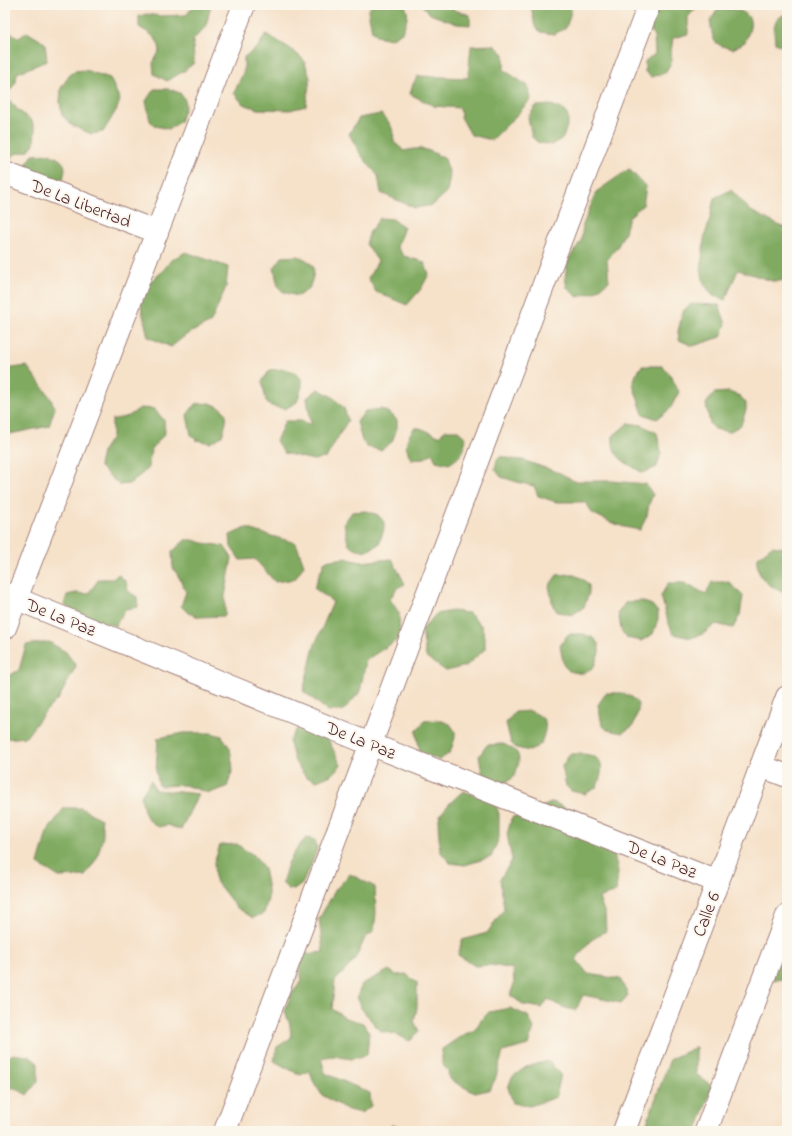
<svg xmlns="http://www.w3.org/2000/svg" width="792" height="1136" viewBox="0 0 792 1136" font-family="'Indie Flower',sans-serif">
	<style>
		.forest { fill: #80aa61; stroke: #656446 }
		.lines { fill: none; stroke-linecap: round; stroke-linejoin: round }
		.minor-casing { stroke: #a0807a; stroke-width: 24 }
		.minor { stroke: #fff; stroke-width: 22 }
		.labels { text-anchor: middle; stroke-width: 4; stroke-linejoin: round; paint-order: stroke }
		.street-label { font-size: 18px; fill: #4a1f2b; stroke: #fbf7ec }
	</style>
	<rect width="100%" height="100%" fill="#fbf7ec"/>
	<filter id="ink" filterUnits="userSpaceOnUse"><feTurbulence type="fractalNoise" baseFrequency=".025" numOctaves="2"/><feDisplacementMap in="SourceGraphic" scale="8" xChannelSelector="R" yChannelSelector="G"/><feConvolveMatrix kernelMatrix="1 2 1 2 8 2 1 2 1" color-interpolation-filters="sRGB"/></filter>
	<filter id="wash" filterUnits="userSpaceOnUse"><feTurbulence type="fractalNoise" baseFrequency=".012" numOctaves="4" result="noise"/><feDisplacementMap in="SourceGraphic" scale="16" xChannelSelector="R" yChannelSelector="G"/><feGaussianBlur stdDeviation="0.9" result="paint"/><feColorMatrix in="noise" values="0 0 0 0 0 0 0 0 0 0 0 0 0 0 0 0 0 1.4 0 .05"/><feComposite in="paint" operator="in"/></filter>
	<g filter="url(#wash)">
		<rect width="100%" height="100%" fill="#f6e1c9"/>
		<g class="forest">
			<path d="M195 5H211L206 26 193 40 194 63 184 71 167 81 154 74 153 63 160 50C157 36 150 34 139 27V16L147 14 159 16 186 15Z"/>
			<path d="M372 5H404C411 13 406 23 402 32L391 39 377 36 372 31 368 11Z"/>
			<path d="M422 5H450L454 10 470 15V25L457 24 430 14Z"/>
			<path d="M532 5H571V12L566 28 554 34 540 32 535 27 531 6Z"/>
			<path d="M661 5H709L695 9 688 17V34L673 38 671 52 672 61 665 73 651 77 645 72V61L655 54 654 37 649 25Z"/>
			<path d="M718 9C728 9 746 8 750 20 752 27 747 36 745 42L733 49C711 44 714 42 710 21Z"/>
			<path d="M785 14H787V49L775 43C774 29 771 21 785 14Z"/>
			<path d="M5 29 19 38 27 32 45 43 47 61 17 73 16 82 6 96 18 110 32 121 35 130 34 144 28 151 15 154 12 157 5 159Z"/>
			<path d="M266 34 291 49 304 60 310 78 306 106 290 110 258 109 243 104 234 93 244 71V57L257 48Z"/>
			<path d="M494 45 504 54V70L528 86 531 99 514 118 492 140 471 135 461 117 460 108 434 106 410 94 413 84 418 76 468 78 471 46Z"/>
			<path d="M85 70 110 78 120 100 117 109 103 132 91 134 71 125 62 115 60 102 61 88 69 76 74 71Z"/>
			<path d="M154 89H169L180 93 185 100V107L180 122 169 129 155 126 150 121 146 101Z"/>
			<path d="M551 105 562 109 568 116V123L563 138 551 145 537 142 532 137 528 117 536 106Z"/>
			<path d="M381 114C392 124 393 128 394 142L404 151C423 146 429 150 445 159L450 175 447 192 433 205 415 208 381 193 378 176 361 155 349 134 359 118Z"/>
			<path d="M49 154C69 162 67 168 60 187L29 186 25 166 33 155Z"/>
			<path d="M629 169 646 187 643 205 629 217 625 232 618 246 607 260 609 281 595 292 578 297 567 288 565 277 568 260 581 241 583 225 596 192Z"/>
			<path d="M731 190 751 211 782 227 787 228V278L781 281H772L738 270 725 300 713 296 704 284 701 270 704 239 710 218 714 198Z"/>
			<path d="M380 218 393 219 404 227 397 247 404 256 424 262 429 274 421 289 407 305 376 292 368 278 378 261 366 244 370 231Z"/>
			<path d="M186 252 228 267 226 287 211 322 186 335 171 347 148 337 141 306 146 285 162 272 171 260Z"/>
			<path d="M298 256C319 264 315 271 309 289L298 296C275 291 279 289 274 268L282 257Z"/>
			<path d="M691 304 719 305 726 324 721 337 693 346 679 340 678 331 683 311Z"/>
			<path d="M27 366 50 397 55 408 49 426 5 435V369Z"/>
			<path d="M642 366H662L671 376 679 392 670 409 657 419 643 414 633 385 636 374Z"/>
			<path d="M285 369 296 373 302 380V387L297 402 285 409 271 406 266 401 262 381 270 370Z"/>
			<path d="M318 389 333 397 344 408 348 420 326 458 313 460 284 453 276 441 285 421H301L311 425 307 398Z"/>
			<path d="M729 392 740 396 746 403V410L741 425 729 432 715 429 710 424 706 404 714 393Z"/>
			<path d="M210 403C231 411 228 417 222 436L210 443 196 440 191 435 187 415 195 404Z"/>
			<path d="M140 408 154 409 164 420 165 433 151 450 148 469 129 484 119 485 99 466 102 452 112 437V420L129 416Z"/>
			<path d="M381 409 391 414 397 420V428L392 442 381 450 367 447 362 441 357 422 365 411Z"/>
			<path d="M628 423 642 425 657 433 661 452 657 467 643 473C626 462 611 459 613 436Z"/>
			<path d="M414 428H420L439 436 446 430H457L466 438C463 453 462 456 449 464L436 461 432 453 425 458 411 459C404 445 405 441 414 428Z"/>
			<path d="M503 456 511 459 523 460 531 463 560 473 574 481H611L646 484 653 495 649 504 647 516 640 530 624 527 610 522 592 513 586 502H556L538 496 534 486 517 482 501 477 495 469 497 459Z"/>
			<path d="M367 511 378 515 384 522V529L379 544 367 551 353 548 348 543 344 523 352 512Z"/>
			<path d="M246 528C263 534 280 538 296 543L304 565 295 579 275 582 255 559 240 560 231 547 230 535Z"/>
			<path d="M185 540H193L203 543 224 546 232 558 225 596V616L199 617 188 613 181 606 186 592 180 579 173 568 172 552Z"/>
			<path d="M772 546 787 548V595C770 585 756 581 757 558Z"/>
			<path d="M345 558 360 562 392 559 405 584 397 588 390 599 399 613 400 638 366 660 360 692 343 711H328L303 691 314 647 333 602 314 588 325 561Z"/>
			<path d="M118 574 126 582 128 591 137 597 138 607 126 609 119 619 116 626 84 617 64 605 67 595 76 593 88 594 99 579H113Z"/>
			<path d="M572 574 583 579 589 585V593L584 607 572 615 558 612 553 606 549 586 557 575Z"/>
			<path d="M712 582H729L743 596 740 615 733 628 716 624 703 634 691 638 673 634 668 621 661 596 668 583H684L706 594Z"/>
			<path d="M641 601 652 605 658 612V619L653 634 641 641 627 638 622 633 618 613 626 602Z"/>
			<path d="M452 611 469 613 481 625 485 636V649L466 666 446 671 426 657 422 630 436 614Z"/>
			<path d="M568 634H583L594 638 599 645V652L594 667 583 674 569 671 564 666 560 646Z"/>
			<path d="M49 642 66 652 76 666 59 698 44 713 26 737 5 739V678L19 670 26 645Z"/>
			<path d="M606 693H622L632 697 638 704V711L633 726 622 733 607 730 602 725 598 705Z"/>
			<path d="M530 711C550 719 547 725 541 744L530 751 516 748 511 743 506 723 515 712Z"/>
			<path d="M439 720 450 724 455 731V738L450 753 439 760 420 752 416 732 424 721Z"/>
			<path d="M300 724 325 733 341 765 331 775 317 781 306 777 295 762 289 741Z"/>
			<path d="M184 733H211L222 736 230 748 233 769 227 787 209 793 184 785 159 786 156 771 158 738Z"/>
			<path d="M503 744C523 752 521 759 514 777L503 784C480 780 483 777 479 756L487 745Z"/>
			<path d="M570 754C580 754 597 752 601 765 603 771 599 781 597 787L585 794 571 791 566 786 562 766Z"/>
			<path d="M151 780 155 790 179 792 198 794 181 830 168 825 158 827C143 817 144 812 141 796Z"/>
			<path d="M463 791 495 802 499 814V838L491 857 465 865 450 863 440 851 438 823 440 815 449 804Z"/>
			<path d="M553 802 606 828 614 853 618 872 616 892 599 898 605 914 606 931 590 941 576 959 588 974 620 979 628 995 621 1003 583 995 576 1010C565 1009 557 1005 548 999L542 1008 524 1005 510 995 514 984 513 969 491 965 475 966 458 955 462 940 487 933 504 909 500 879 512 860 507 834 512 817 527 814Z"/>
			<path d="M64 808H81L101 819 103 836 97 858 85 876 59 877 38 864 47 832Z"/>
			<path d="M306 838 315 840 317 849 310 868 302 884 294 890 288 889 282 883 288 863 297 848Z"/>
			<path d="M237 844 245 850 254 855 264 868 268 890V899L264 913 253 918 236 907 215 880 214 863 220 845Z"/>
			<path d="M350 874 375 887 376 913 374 931 365 938 355 960 335 981 332 1009 345 1018 363 1023 369 1033 367 1055 352 1059 332 1056 321 1058 325 1073 370 1093 371 1106 361 1113 348 1110 322 1095 313 1081 310 1071 300 1075 274 1061 277 1047 291 1038 290 1025 285 1011 291 994 302 981 299 965 305 954 323 952 319 919 336 889Z"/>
			<path d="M787 915V975L784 979 769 980Z"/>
			<path d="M389 970 396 975 406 974 417 983V1008L414 1021 419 1031 410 1041 395 1034 380 1031 361 1008 357 997 362 984Z"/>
			<path d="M510 1008 528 1016 534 1028 528 1045 503 1052 495 1080 489 1090 475 1093 449 1079 448 1071 442 1064V1049L463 1035 475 1030 481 1020 489 1012Z"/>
			<path d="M696 1047V1074L712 1086 697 1131H644L670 1059Z"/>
			<path d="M13 1054 29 1056 38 1063V1081L27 1095 15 1088H5V1059Z"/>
			<path d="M548 1061 561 1074 556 1097 530 1106 513 1103 508 1088 512 1077 526 1067Z"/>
			<path d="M392 1125 408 1128 413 1131H385Z"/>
		</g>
	</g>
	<g filter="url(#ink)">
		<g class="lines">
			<g class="minor-casing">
				<g id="minor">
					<path d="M5 173 157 232"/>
					<path d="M5 594 370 744 718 882"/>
					<path d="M5 628 244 5"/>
					<path d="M761 766 787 776"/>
					<path d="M225 1131 649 5"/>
					<path d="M624 1131 787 697"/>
					<path d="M706 1131 787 916"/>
				</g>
			</g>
			<use href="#minor" class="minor"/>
		</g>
	</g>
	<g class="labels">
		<g class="street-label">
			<text transform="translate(81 203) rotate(21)" y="6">De La Libertad</text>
			<text transform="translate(61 617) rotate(22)" y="6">De La Paz</text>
			<text transform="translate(361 740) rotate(22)" y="6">De La Paz</text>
			<text transform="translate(662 859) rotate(22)" y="6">De La Paz</text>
			<text transform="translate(706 914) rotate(-69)" y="6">Calle 6</text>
		</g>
	</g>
	<rect width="792" height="1136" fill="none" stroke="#fbf7ec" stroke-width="20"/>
</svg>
